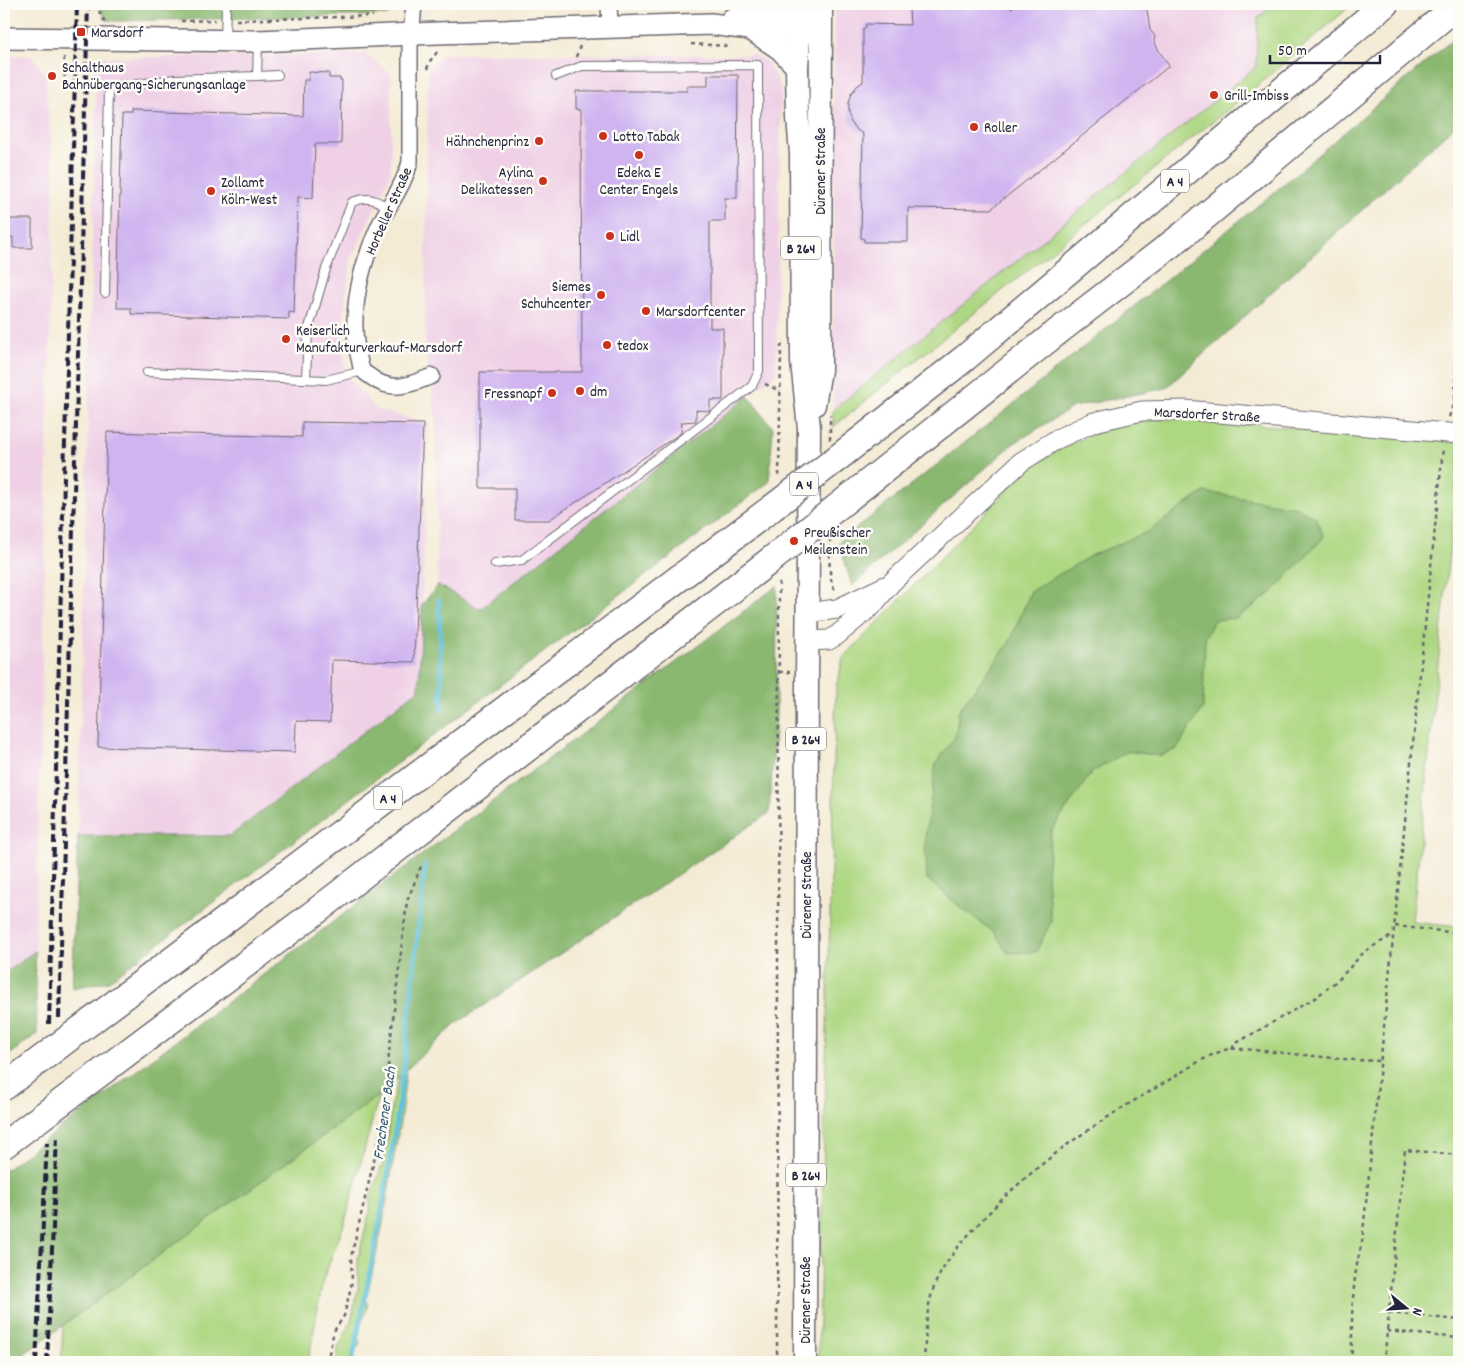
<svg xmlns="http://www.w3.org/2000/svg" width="1463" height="1366" viewBox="0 0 1463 1366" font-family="Dekko,sans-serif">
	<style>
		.built { fill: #efd0e6 }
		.green { fill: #aed782; stroke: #687c5e }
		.forest { fill: #8ab870; stroke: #566d56 }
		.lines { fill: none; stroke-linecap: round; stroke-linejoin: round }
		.stream { stroke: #5ec1dd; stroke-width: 4.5 }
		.building { fill: #cfb4f0 }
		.service-casing { stroke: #6c6871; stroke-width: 10 }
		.minor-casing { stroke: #6c6871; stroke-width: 18 }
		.tertiary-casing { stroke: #6c6871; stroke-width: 21 }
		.secondary-casing { stroke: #6c6871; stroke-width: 24 }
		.primary-casing { stroke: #6c6871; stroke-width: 25 }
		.motorway-casing { stroke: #6c6871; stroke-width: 29 }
		.path { stroke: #6c6871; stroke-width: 2.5; stroke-dasharray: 4 4; stroke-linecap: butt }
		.service { stroke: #fff; stroke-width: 8 }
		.minor { stroke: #fff; stroke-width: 15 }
		.tertiary { stroke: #fff; stroke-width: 19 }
		.secondary { stroke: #fff; stroke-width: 21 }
		.primary { stroke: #fff; stroke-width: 22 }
		.motorway { stroke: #fff; stroke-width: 26 }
		.rail { stroke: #22223b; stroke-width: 4; stroke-dasharray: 8 4; stroke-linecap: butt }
		.motorway-bridge-casing { stroke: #6c6871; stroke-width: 29; stroke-linecap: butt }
		.motorway-bridge { stroke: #fff; stroke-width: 26 }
		.poi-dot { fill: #c8321e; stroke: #fdfcf7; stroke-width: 2 }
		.labels { text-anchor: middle; stroke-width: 5; stroke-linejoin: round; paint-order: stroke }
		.shield { fill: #fdfcf7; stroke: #646373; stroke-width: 1 }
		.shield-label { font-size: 14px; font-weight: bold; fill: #22223b }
		.poi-label { font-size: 15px; fill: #22223b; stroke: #fdfcf7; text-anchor: start }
		.street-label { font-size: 15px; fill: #22223b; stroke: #fdfcf7 }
		.water-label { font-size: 16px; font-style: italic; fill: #375a74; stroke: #fdfcf7 }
	</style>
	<rect width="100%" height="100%" fill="#fdfcf7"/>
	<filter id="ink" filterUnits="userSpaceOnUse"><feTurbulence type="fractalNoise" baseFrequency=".02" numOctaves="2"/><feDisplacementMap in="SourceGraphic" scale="10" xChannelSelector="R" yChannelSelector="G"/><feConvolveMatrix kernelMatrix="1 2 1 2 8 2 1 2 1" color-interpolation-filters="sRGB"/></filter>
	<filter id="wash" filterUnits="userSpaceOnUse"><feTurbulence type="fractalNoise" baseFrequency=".0096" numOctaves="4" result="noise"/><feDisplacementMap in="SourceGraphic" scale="20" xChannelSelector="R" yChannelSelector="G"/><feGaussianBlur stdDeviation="1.12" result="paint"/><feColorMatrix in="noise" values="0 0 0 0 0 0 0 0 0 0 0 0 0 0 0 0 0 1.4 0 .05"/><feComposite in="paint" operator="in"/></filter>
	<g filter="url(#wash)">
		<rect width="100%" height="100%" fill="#f4ebd5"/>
		<g class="built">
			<path d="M834 4H1353L1257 86 833 427Z"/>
			<path d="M4 54 31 56 45 74 54 178 35 951 4 974Z"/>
			<path d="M365 54 391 74V173L351 259 341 333 346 375 377 410 428 423 419 689 229 836H78L97 58Z"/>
			<path d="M443 54 754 55 768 63 781 87 776 373 480 609 438 585 437 570 436 416 425 344 428 71Z"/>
		</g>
		<g class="green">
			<path d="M1274 4H1353L1257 86 833 427V410L1256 67 1258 18Z"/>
			<path d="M1190 419 1459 442V455L1412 922 1459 927V1362H818L836 688 843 658 1030 467C1066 445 1104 425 1147 420 1161 419 1176 419 1190 419Z"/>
			<path d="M406 1072 401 1116 382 1228 366 1300C369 1309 367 1309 364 1316 361 1321 358 1340 360 1345L355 1350 353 1362H337L338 1348 351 1321 358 1289V1258L370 1210V1198L384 1160 392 1101 399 1078Z"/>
			<path d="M379 1095 345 1222 323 1280 308 1362H61L63 1325Z"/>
		</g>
		<g class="forest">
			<path d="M99 4H398C397 10 392 12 387 15L117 21 106 20 99 7Z"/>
			<path d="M1459 34V122L1166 388 1073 407 1013 444 852 586 839 542 1001 414 1271 195Z"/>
			<path d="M748 396 773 428 769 482 109 981 72 988 78 836H230L419 689 422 605 438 585 480 609Z"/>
			<path d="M1204 492 1297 507 1316 518 1324 537 1271 593 1237 618 1214 620 1205 638 1203 708 1177 749 1159 756 1128 751 1092 772 1051 831 1047 877 1051 922 1036 952 1007 953 995 933 964 910 927 879 925 840 936 763 955 737 959 710 1009 643 1031 591 1092 555 1147 532Z"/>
			<path d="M777 586 776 716 769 813 456 1024 379 1095 13 1362H4V1171Z"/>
			<path d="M35 951 37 1034 4 1059V974Z"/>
		</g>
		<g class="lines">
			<g class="stream">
				<path d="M353 4 356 9"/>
				<path d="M439 600 442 710"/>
				<path d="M352 1362 380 1220 396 1124 404 1065 425 865"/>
			</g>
		</g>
		<g id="blocks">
			<g class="building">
				<path d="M933 4H941L950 10 954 4H961L970 9 974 4H982L991 9 994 4H1003L1012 9 1015 4H1146L1150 30 1155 36 1154 41 1158 49 1169 66 991 209 908 208V242H864V239L861 238 863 134 857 130 851 123 848 113V103L851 94 857 86 863 82V29L866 27V24L910 25 909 9H930Z"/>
				<path d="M309 72 329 73V78H340V80H342L341 144H315L313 198 298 197 294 313 289 312V319L131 314V308H117L122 115H131V111L303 116 304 80H309Z"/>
				<path d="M708 75H738L737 198H725V221H710V328H723V400H710V411L696 410V421L682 422 681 433 549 520H515V488H480V372H582L581 109H576V91H687V86H708Z"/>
				<path d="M5 219H32V248H13V237H5Z"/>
				<path d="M302 422 423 424 414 662 332 660 330 722 296 721 295 752 98 747 107 432 302 437Z"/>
			</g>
		</g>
	</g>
	<g filter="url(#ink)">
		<use href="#blocks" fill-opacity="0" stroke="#6c6871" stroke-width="1"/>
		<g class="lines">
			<g class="service-casing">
				<g id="service">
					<path d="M225 39 226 7"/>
					<path d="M257 76 278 75"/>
					<path d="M105 293 109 88 175 79 257 76 258 43"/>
					<path d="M147 372 326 380 363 371"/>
					<path d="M306 379 308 331 326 269 352 202C369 196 373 199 389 207"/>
					<path d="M495 564 522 560 752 386 759 371 758 65 582 66 556 76"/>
				</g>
			</g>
			<g class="minor-casing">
				<g id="minor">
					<path d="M414 4 410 47V162C404 186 388 205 378 228 361 265 348 317 359 358 360 361 360 366 362 369 363 372 368 375 371 377 391 393 410 385 432 376"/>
					<path d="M609 4 610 27"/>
				</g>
			</g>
			<g class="tertiary-casing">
				<g id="tertiary">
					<path d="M807 613 837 609 885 586"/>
					<path d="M807 641 829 640 836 636 872 606 892 582 1021 462 1057 439 1094 422 1142 411 1185 410 1459 434"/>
				</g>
			</g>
			<g class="secondary-casing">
				<g id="secondary">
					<path d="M732 19 749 15 818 14"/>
					<path d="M750 29 780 49 797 67"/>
					<path d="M4 38 258 41 437 33 711 24 750 29 818 33"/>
				</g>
			</g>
			<g class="primary-casing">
				<g id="primary">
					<path d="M801 4 797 67 798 117 801 154 802 362 809 428 807 682 805 1362"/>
					<path d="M814 405 820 370 821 4"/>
				</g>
			</g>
			<g class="motorway-casing">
				<g id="motorway">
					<path d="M835 460 965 358 1385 4"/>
					<path d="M836 508 1056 333 1183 235 1459 4"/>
					<path d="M4 1087 772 508"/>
					<path d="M4 1145 314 913 772 559"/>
				</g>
			</g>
			<g class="path">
				<path d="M97 4V8L105 22"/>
				<path d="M236 20 373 16"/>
				<path d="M181 21 215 20"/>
				<path d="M691 44 728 46"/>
				<path d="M64 57 65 87"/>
				<path d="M576 57 580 46"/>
				<path d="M427 69 430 61 438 51"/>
				<path d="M765 384 780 391"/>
				<path d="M1455 398 1459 219"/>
				<path d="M1449 417 1455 399 1459 393"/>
				<path d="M830 440V415"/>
				<path d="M779 476 781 347 783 342"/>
				<path d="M830 538C830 551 827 581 836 591"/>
				<path d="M779 672H790"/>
				<path d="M1395 926 1459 933"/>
				<path d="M1232 1049 1235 1044 1315 998 1339 979 1365 951 1393 935"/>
				<path d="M1389 1313 1459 1320"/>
				<path d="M1387 1331 1459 1338"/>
				<path d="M327 1362 334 1331 344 1316 352 1282 351 1257 385 1114 389 1053 407 901 422 864"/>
				<path d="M777 1362 779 579"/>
				<path d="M924 1362C926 1333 925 1300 940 1274 951 1254 966 1237 982 1220 1035 1163 1092 1125 1159 1086 1180 1074 1202 1057 1225 1050 1231 1048 1238 1049 1244 1049L1354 1060 1380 1061"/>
				<path d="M1351 1362C1353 1341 1351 1321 1353 1300 1354 1280 1357 1261 1362 1242L1443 449"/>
				<path d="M1384 1362 1405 1150 1459 1155"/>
			</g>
			<use href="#service" class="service"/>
			<use href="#minor" class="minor"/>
			<use href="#tertiary" class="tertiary"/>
			<use href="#secondary" class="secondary"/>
			<use href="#primary" class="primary"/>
			<use href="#motorway" class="motorway"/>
			<g class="rail">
				<path d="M59 1018 88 4"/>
				<path d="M49 1024 77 4"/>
				<path d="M36 1362 47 1143"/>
				<path d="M47 1362 57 1136"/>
			</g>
			<g class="motorway-bridge-casing">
				<g id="motorway-bridge">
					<path d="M772 508 835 460"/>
					<path d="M772 559 836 508"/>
				</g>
			</g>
			<use href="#motorway-bridge" class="motorway-bridge"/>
		</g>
	</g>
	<g class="poi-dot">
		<rect x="76" y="27" width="10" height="10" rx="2.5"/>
		<circle cx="52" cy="76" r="5"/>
		<circle cx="1214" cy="95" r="5"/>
		<circle cx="974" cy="127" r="5"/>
		<circle cx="603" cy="136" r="5"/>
		<circle cx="539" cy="141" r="5"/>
		<circle cx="639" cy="155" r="5"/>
		<circle cx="543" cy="181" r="5"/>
		<circle cx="211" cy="191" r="5"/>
		<circle cx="610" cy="236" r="5"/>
		<circle cx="601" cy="295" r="5"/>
		<circle cx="646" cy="311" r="5"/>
		<circle cx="286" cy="339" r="5"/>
		<circle cx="607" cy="345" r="5"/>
		<circle cx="580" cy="391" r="5"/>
		<circle cx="552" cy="393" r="5"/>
		<circle cx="794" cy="541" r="5"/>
	</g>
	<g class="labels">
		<g class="shield">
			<rect x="1161" y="169.5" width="28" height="23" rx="4"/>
			<rect x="781" y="236.5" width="40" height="23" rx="4"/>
			<rect x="790" y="472.5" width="28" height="23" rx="4"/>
			<rect x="786" y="727.5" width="40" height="23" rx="4"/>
			<rect x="374" y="786.5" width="28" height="23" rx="4"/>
			<rect x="786" y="1163.5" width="40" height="23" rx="4"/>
		</g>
		<g class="shield-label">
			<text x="1175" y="186">A 4</text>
			<text x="801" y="253">B 264</text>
			<text x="804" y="489">A 4</text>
			<text x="806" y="744">B 264</text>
			<text x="388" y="803">A 4</text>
			<text x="806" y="1180">B 264</text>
		</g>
		<g class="poi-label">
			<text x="91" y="37">Marsdorf</text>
			<text x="62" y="72">Schalthaus<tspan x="62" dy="17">Bahnübergang-Sicherungsanlage</tspan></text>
			<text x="1224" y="100">Grill-Imbiss</text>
			<text x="984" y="132">Roller</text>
			<text x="613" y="141">Lotto Tabak</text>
			<text x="529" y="146" text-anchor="end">Hähnchenprinz</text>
			<text x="533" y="177" text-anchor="end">Aylina<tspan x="533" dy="17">Delikatessen</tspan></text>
			<text x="639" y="177" text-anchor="middle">Edeka E<tspan x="639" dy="17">Center Engels</tspan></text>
			<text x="221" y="187">Zollamt<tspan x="221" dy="17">Köln-West</tspan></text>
			<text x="620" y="241">Lidl</text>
			<text x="591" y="291" text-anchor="end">Siemes<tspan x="591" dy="17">Schuhcenter</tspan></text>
			<text x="656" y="316">Marsdorfcenter</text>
			<text x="296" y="335">Keiserlich<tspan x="296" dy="17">Manufakturverkauf-Marsdorf</tspan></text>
			<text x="617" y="350">tedox</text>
			<text x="590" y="396">dm</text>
			<text x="542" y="398" text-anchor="end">Fressnapf</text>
			<text x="804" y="537">Preußischer<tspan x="804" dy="17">Meilenstein</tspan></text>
		</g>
		<g class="street-label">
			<text transform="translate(820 171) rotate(-90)" y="5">Dürener Straße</text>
			<text transform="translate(388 211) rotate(-66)" y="5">Horbeller Straße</text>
			<text transform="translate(1207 414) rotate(3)" y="5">Marsdorfer Straße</text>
			<text transform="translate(806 895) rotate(-90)" y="5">Dürener Straße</text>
			<text transform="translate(805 1300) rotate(-90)" y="5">Dürener Straße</text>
		</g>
		<g class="water-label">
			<text transform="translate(383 1113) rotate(-82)" y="6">Frechener Bach</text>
		</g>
	</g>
	<rect width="1463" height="1366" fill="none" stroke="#fdfcf7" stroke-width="20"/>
	<g transform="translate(1406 1308) rotate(108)" stroke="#fdfcf7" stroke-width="4" paint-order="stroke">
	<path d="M0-4L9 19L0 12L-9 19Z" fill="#22223b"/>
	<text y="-8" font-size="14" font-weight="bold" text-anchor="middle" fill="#22223b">N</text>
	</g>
	<path d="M1270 55v8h110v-8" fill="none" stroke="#22223b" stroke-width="2.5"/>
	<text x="1278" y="55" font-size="15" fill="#22223b" stroke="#fdfcf7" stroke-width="4" paint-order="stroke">50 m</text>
</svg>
